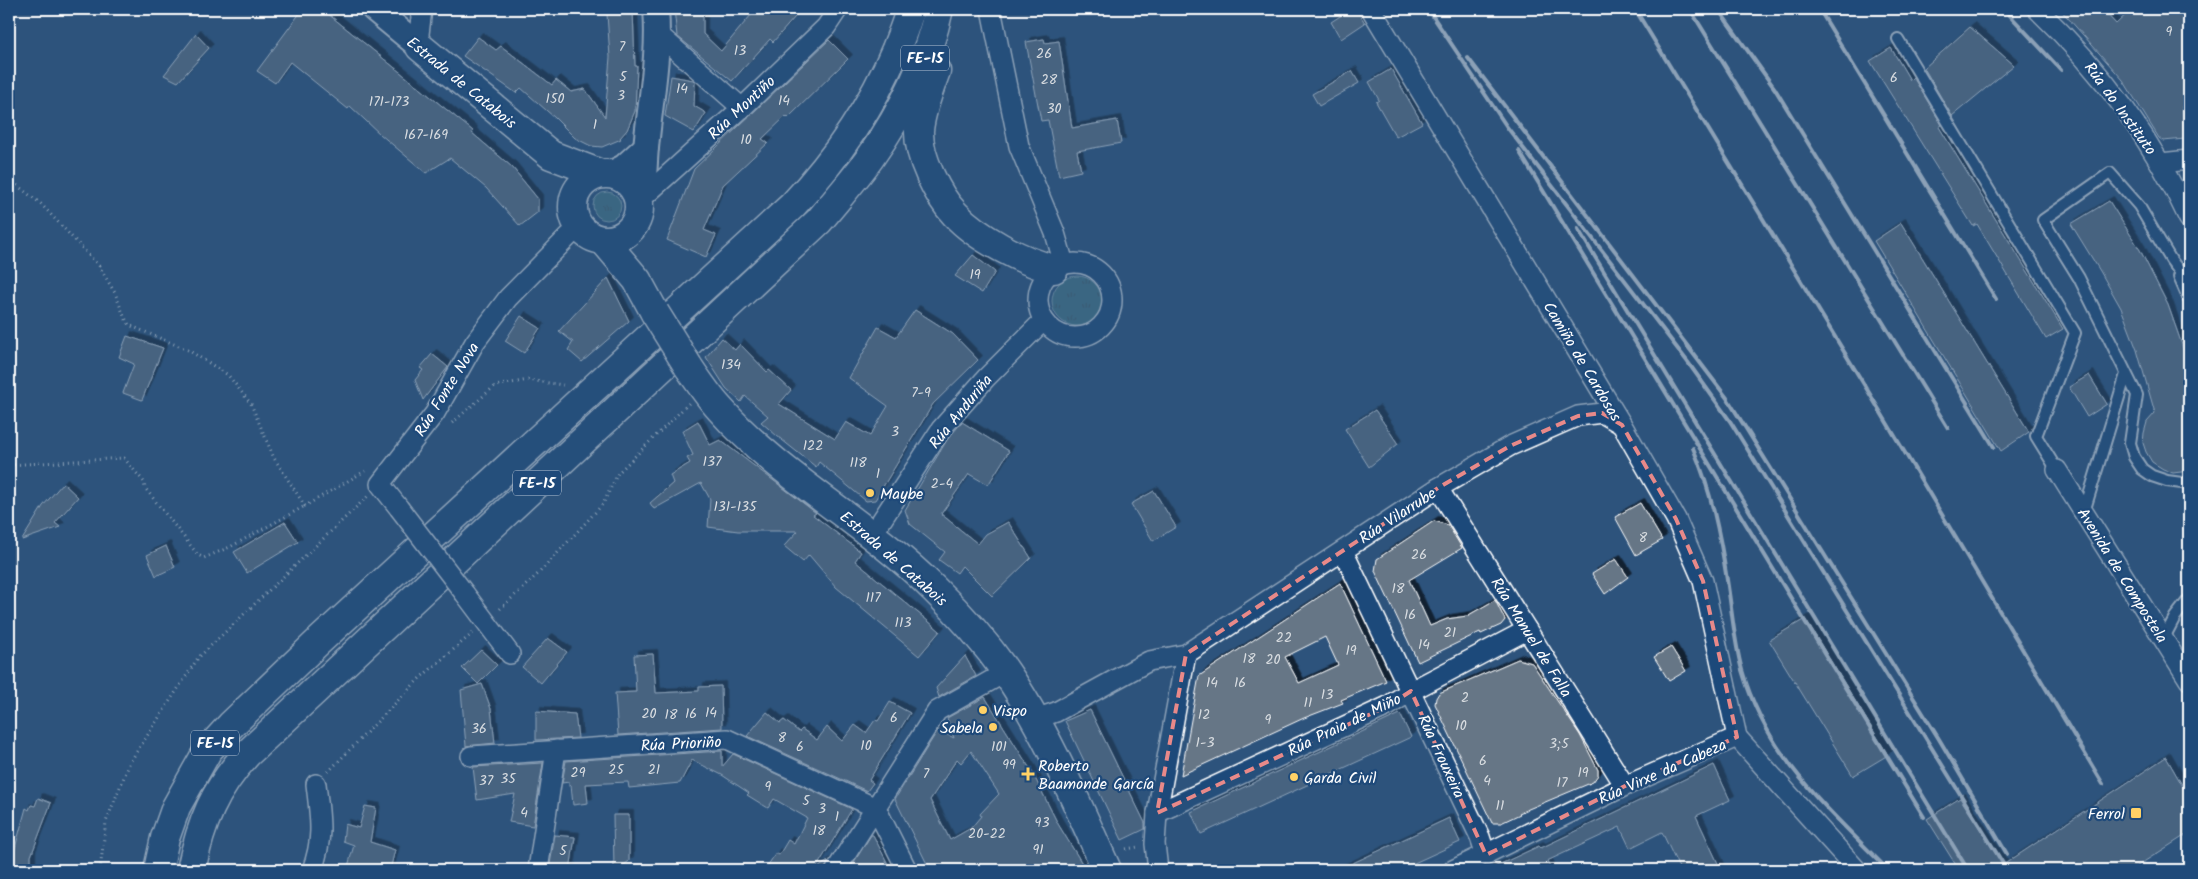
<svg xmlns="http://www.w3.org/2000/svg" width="2198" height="879" viewBox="0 0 2198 879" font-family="Kalam,sans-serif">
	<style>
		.grass { fill: url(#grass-tufts); stroke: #a4bec5 }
		.building { fill: #667686; stroke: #fff; fill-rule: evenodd; filter: url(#shadow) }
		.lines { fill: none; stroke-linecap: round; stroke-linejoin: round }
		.service-casing { stroke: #fff; stroke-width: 14 }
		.minor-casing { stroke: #fff; stroke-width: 22 }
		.tertiary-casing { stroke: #fff; stroke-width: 28 }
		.secondary-casing { stroke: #fff; stroke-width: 31 }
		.trunk-casing { stroke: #fff; stroke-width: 31 }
		.path { stroke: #fff; stroke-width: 3; stroke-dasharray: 1 4; stroke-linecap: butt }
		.service { stroke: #1f4a7a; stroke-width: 10 }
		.minor { stroke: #1f4a7a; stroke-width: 19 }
		.tertiary { stroke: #1f4a7a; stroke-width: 24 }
		.secondary { stroke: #1f4a7a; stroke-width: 28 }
		.trunk { stroke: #1f4a7a; stroke-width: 28 }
		.rail { stroke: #fff; stroke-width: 4 }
		.minor-bridge-casing { stroke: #fff; stroke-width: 22; stroke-linecap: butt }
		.secondary-bridge-casing { stroke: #fff; stroke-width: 31; stroke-linecap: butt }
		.minor-bridge { stroke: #1f4a7a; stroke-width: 19 }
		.secondary-bridge { stroke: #1f4a7a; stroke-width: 28 }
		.marked { fill: none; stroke: #e88989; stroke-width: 4; stroke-dasharray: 10 6; stroke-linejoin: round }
		.poi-dot { fill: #ffd166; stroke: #1f4a7a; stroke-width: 2 }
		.labels { text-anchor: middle; stroke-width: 4.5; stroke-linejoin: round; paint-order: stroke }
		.number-label { font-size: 14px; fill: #d9dde1 }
		.shield { fill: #1f4a7a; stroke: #bcc9d7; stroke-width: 1 }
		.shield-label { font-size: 15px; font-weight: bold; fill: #fff }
		.street-label { font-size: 16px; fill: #fff; stroke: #1f4a7a }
		.poi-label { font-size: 16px; fill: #fff; stroke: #1f4a7a; text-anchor: start }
	</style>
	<defs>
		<pattern id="grass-tufts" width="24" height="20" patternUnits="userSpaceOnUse" patternTransform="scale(1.25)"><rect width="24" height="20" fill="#497d8b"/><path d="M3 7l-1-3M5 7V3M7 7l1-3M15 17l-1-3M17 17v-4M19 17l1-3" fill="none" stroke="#4a646c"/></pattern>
		<filter id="shadow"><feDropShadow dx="4.5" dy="-4.5" stdDeviation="0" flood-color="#0009"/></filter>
	</defs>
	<rect width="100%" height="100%" fill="#2d537c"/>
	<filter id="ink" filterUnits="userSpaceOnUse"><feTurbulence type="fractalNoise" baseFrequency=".02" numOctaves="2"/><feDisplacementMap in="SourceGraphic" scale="10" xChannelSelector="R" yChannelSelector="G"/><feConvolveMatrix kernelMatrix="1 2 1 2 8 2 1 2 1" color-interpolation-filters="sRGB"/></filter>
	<g filter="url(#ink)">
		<g class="grass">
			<circle cx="607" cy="206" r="14"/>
			<circle cx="1077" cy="301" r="25"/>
		</g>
		<g class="building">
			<path d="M303 9H322L473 131 472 133 512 167 538 199V212L520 226 486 188 450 158 426 173 380 134 350 106 348 109 290 62 275 83 257 71Z"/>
			<path d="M674 9H703V34L721 51 756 9H802L773 42 770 39 732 81 677 36Z"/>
			<path d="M1351 9H1356L1365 23 1341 39 1331 22Z"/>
			<path d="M2060 9H2102L2116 24 2132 9H2189V106H2182L2185 139 2163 141 2159 138 2123 80Z"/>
			<path d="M633 10 635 66H637L635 111 627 130 620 138 621 139 602 147 591 146 575 138 555 118 521 88 516 93 463 56 478 37 496 50 501 46 552 85 556 80 571 92 585 89 605 117 610 57 607 14Z"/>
			<path d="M1970 27 2014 65 1952 116 1924 68Z"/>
			<path d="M196 34 209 48 178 82 164 75Z"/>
			<path d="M1044 39 1045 43 1059 41 1072 128 1117 120 1121 143 1077 151 1081 171 1059 176 1048 120 1041 121 1026 42Z"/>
			<path d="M829 40 848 59 788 118 786 116 762 139 768 143 723 185 704 230 716 235 706 257 667 240 694 169Z"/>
			<path d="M1891 48 1910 80 1913 77 1942 125 1939 127 2063 329 2046 339 1977 224 1973 226 1870 61Z"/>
			<path d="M1391 69 1422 123 1396 137 1376 102 1379 100 1369 82Z"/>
			<path d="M1352 71 1359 83 1319 106 1312 94Z"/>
			<path d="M671 76 693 80 695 82 694 106 706 113 694 132 665 116Z"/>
			<path d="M2109 201 2140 250 2168 305 2188 362 2189 471 2173 473 2163 469 2152 462 2146 452 2143 443 2144 433 2147 422 2155 413 2137 350 2121 308 2100 271 2071 224Z"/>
			<path d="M1901 223 2029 432 2001 451 1874 241Z"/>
			<path d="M973 255 995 272 982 293 955 276Z"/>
			<path d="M608 278 629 321 582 362 568 350 573 342 559 331Z"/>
			<path d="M915 310 953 334 978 360 933 404 875 500 866 501 819 462 816 467 777 436 761 422 768 416 745 396 741 402 726 388 706 357 722 338 735 350 740 344 767 372 769 370 791 390 779 404 835 439 846 422 870 436 888 406 849 378 878 327 896 337Z"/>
			<path d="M521 316 540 328 524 353 505 341Z"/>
			<path d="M127 336 163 348 142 400 123 393 134 364 119 357Z"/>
			<path d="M432 354 448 367 423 400 415 380 423 370 420 368Z"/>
			<path d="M2089 375 2107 404 2087 417 2069 387Z"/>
			<path d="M1375 410 1398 444 1369 467 1345 429Z"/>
			<path d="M698 421 710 445 720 440 807 506 816 513 813 515 861 552 855 561 940 631 919 656 836 587 809 555 803 562 784 546 798 531H738L708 527 710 499 701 483 654 509 650 503 673 483 670 475 690 463 687 458 693 455 682 431Z"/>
			<path d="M962 422 1009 451 988 485 969 474 941 514 978 544 986 534 1008 522 1031 558 992 596 962 566 957 573 939 560 945 552 910 524 905 510 947 440Z"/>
			<path d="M63 483 78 497 55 523 60 527 22 540 43 506Z"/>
			<path d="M1154 491 1176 527 1153 541 1131 504Z"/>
			<path d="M1640 503 1662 540 1636 555 1615 517Z"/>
			<path d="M1434 521 1448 525 1462 548 1409 580 1430 626 1447 619 1467 616 1495 600 1505 620 1501 625 1481 634 1480 632 1418 662 1375 571 1377 559Z"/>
			<path d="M285 522 298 542 247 573 234 552Z"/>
			<path d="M166 546 175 567 156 576 147 555Z"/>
			<path d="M1616 559 1628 577 1605 594 1592 574Z"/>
			<path d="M1340 583 1386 681 1341 700 1343 703 1304 718 1181 775 1199 676ZM1325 637 1338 665 1299 683 1285 657Z"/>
			<path d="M1805 619 1888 755 1853 776 1769 640Z"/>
			<path d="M548 638 567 652 541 683 522 667Z"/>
			<path d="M1671 647 1686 671 1669 681 1654 657Z"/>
			<path d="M481 650 497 665 478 684 462 668Z"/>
			<path d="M653 654 656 693 699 691V687L721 686 722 728 618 735 615 693 636 692 634 655Z"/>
			<path d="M965 656 976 676 939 697 936 688Z"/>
			<path d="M1518 659 1532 663 1580 735 1598 770V775L1593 782 1519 813 1520 814 1501 823H1492L1435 704 1436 698 1439 693 1451 688Z"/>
			<path d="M482 684 491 709 495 743 466 746 461 690Z"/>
			<path d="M985 697 1032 772 1058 824 1086 870H930L895 799 938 730 954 738 947 718ZM971 751 999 794 980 814 981 816 971 828 950 840 930 800 957 759 961 763Z"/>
			<path d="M890 702 910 713 869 780 873 783 867 791 747 736 767 712 780 723 784 720 799 732 802 729 817 740 827 727 842 741 855 725 866 733 875 720 878 721Z"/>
			<path d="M1090 710 1145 823V829L1122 840 1065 721Z"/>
			<path d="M536 711 575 714 578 738 536 740Z"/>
			<path d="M1400 714 1411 737 1201 834 1191 812Z"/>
			<path d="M722 751V767L733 754 852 809 815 870 828 861 825 870H769L771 867 768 865 776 853 779 855 788 840 794 844 807 818 774 799 768 808 747 795 749 793 722 775 692 760 680 783 629 788 628 782 586 784 588 803 573 805 571 785 569 786V782L562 783 566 761Z"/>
			<path d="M2166 757 2189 797V833L2131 870H1959L1927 819 1960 798 2003 865Z"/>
			<path d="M543 763 533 826 509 822 515 794 477 800 473 767Z"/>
			<path d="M1714 765 1730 800 1696 816 1721 870H1680L1662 832 1630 848 1620 827 1547 861 1551 870H1488L1539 846 1541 848Z"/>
			<path d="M38 798 51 803 31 856V870H9L26 808 29 810 31 805 35 806Z"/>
			<path d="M365 806 376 808 370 842 395 850 390 870H347L354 845 343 841 345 824 359 828Z"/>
			<path d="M613 815H629V861L618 870H614Z"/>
			<path d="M1449 818 1460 842 1399 870H1338Z"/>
			<path d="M555 835 575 837 570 870H549Z"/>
			<path d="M873 835 891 870H849L871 835Z"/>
		</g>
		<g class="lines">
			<g class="service-casing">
				<g id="service">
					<path d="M1898 39 2075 333 2036 436 2057 470"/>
					<path d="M2179 277 2189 300"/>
					<path d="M2189 284 2171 260 2139 206 2110 173 2043 220 2079 278 2137 395 2130 443 2134 457 2142 469 2152 476 2167 481 2189 484"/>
					<path d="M2084 512 2126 374"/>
					<path d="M2164 638 2175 617 2189 599"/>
				</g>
			</g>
			<g class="minor-casing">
				<g id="minor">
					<path d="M991 9 1019 146 1055 233 1064 264"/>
					<path d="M1371 9 1622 425 1676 519 1703 581 1737 737"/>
					<path d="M2037 9C2100 69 2153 140 2189 219"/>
					<path d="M658 34 742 108"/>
					<path d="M420 47 419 34 422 9"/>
					<path d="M2161 163 2189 160"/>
					<path d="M639 201 742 108 826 27 838 9"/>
					<circle cx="1075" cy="300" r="37"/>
					<path d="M2057 470 2189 680"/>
					<path d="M1438 488 1625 786"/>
					<path d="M399 508 380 484 435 413 475 342 508 298 569 236 580 228"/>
					<path d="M872 535 941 429 986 378 1043 321"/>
					<path d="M1343 551 1480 837 1486 855"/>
					<path d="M465 594 510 654"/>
					<path d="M1035 719 1056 712 1149 661 1186 654 1438 488 1510 446 1578 416 1602 413 1621 424"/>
					<path d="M471 756 727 739 876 808"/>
					<path d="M876 808 907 870"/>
					<path d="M1157 813 1388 706 1411 691 1527 630"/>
					<path d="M312 870C324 838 320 818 316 784"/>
					<path d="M538 870 556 750"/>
					<path d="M836 870 937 711 1006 672"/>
					<path d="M1158 870 1155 844 1157 813 1186 654"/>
					<path d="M1453 870 1625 786 1737 737 1857 870"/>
				</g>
			</g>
			<g class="tertiary-casing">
				<g id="tertiary">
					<path d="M374 9 420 47"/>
					<path d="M608 175 624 167 646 147"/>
					<path d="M638 197C646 181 644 166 646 148 650 101 660 56 656 9"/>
				</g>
			</g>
			<g class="secondary-casing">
				<g id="secondary">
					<path d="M420 47 551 155 601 174"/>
					<circle cx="606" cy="207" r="33"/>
					<path d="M604 241 637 280 655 313"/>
					<path d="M688 366C698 381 708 396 720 409 782 479 868 523 934 589 960 614 985 642 1006 672 1046 730 1078 806 1107 870"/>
				</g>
			</g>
			<g class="trunk-casing">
				<g id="trunk">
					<path d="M936 71C929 90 921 110 919 130 918 156 937 195 955 214 976 237 1023 262 1054 269"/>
					<path d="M158 870 165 838 176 807 208 750 231 725 317 643 792 206C835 160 872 107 896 49 901 36 907 23 910 9"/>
					<path d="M191 870C201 823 214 790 247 754L819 221C836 200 854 180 870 158 902 113 927 63 939 9"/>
				</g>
			</g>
			<g class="path">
				<path d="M9 179 41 204 99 266 115 293 124 316 129 325 188 350 228 375 251 404 274 458 305 506 365 471"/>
				<path d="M452 423 495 386 528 380 563 385"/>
				<path d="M9 465 124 458 144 482 145 488 198 555 204 558 230 547 305 506"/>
				<path d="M500 609 538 574 603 504 618 473 689 403"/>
				<path d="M328 772 420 678 473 633"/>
				<path d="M1126 849 1138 847"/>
				<path d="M100 870 106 822 130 762 198 658 368 496"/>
			</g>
			<use href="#service" class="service"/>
			<use href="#minor" class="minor"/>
			<use href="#tertiary" class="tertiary"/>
			<use href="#secondary" class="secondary"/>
			<use href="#trunk" class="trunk"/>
			<g class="rail">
				<path d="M1428 9 1507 127 1687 361 1730 421 2007 870"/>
				<path d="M1635 9 1868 391 2103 784"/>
				<path d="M1690 9 1948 428"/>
				<path d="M1718 9 1775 89 1994 447"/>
				<path d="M1819 9 1996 299"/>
				<path d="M2004 9 2061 70"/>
				<path d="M1468 58 1727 398 1939 739 2007 854"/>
				<path d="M1519 151 1924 817"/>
				<path d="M1578 229 1968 870"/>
				<path d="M1693 448C1711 490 1720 535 1727 580 1732 610 1734 641 1742 670 1767 757 1827 808 1888 870"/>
			</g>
			<g class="minor-bridge-casing">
				<path id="minor-bridge" d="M399 508 465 594"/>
			</g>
			<g class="secondary-bridge-casing">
				<path id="secondary-bridge" d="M655 313 688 366"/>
			</g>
			<use href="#minor-bridge" class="minor-bridge"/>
			<use href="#secondary-bridge" class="secondary-bridge"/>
		</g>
	</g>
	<path d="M0 0H2198V879H0ZM1602 413 1622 425 1676 519 1703 581 1737 737 1625 786 1486 855 1411 691 1388 706 1157 813 1186 654 1438 488 1510 446 1578 416Z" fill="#2d537c" fill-opacity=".55" fill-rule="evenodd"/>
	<path class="marked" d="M1602 413 1622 425 1676 519 1703 581 1737 737 1625 786 1486 855 1411 691 1388 706 1157 813 1186 654 1438 488 1510 446 1578 416Z"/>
	<g class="poi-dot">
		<circle cx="870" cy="493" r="5"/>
		<circle cx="983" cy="710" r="5"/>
		<circle cx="993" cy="727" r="5"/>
		<path d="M1025.5 766.5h5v5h5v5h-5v5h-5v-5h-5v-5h5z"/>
		<circle cx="1294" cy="777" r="5"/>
		<rect x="2130" y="807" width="12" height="12" rx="2.5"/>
	</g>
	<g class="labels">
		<g class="number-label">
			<text x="2169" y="36">9</text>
			<text x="622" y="51">7</text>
			<text x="740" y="55">13</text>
			<text x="1044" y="58">26</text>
			<text x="623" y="81">5</text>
			<text x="1894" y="82">6</text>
			<text x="1049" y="84">28</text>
			<text x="682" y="93">14</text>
			<text x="621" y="100">3</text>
			<text x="555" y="103">150</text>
			<text x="784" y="105">14</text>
			<text x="389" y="106">171-173</text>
			<text x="1054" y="113">30</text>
			<text x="595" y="129">1</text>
			<text x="426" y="139">167-169</text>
			<text x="746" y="144">10</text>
			<text x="975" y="279">19</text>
			<text x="731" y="369">134</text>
			<text x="921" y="397">7-9</text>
			<text x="895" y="436">3</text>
			<text x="813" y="450">122</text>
			<text x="712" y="466">137</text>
			<text x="858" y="467">118</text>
			<text x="878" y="478">1</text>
			<text x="942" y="488">2-4</text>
			<text x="735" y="511">131-135</text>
			<text x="1643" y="542">8</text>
			<text x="1419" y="559">26</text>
			<text x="1398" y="593">18</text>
			<text x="873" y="602">117</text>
			<text x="1410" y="619">16</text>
			<text x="903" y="627">113</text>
			<text x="1450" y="637">21</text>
			<text x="1284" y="642">22</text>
			<text x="1424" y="649">14</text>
			<text x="1351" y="655">19</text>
			<text x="1249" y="663">18</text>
			<text x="1273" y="664">20</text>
			<text x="1212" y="687">14</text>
			<text x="1240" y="687">16</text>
			<text x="1327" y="699">13</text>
			<text x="1465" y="702">2</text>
			<text x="1308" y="707">11</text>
			<text x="711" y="717">14</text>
			<text x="649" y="718">20</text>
			<text x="691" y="718">16</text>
			<text x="671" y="719">18</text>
			<text x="1204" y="719">12</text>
			<text x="894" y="722">6</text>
			<text x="1268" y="724">9</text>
			<text x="1461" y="730">10</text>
			<text x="479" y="733">36</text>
			<text x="782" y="742">8</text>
			<text x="1205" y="747">1-3</text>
			<text x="1559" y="748">3;5</text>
			<text x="866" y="750">10</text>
			<text x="800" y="751">6</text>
			<text x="999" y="751">101</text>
			<text x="1483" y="765">6</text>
			<text x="1009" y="769">99</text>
			<text x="616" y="774">25</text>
			<text x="654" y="774">21</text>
			<text x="578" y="777">29</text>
			<text x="1583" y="777">19</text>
			<text x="926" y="778">7</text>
			<text x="508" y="783">35</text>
			<text x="486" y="785">37</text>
			<text x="1487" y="785">4</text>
			<text x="1562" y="787">17</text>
			<text x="768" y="791">9</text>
			<text x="806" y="805">5</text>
			<text x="1500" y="810">11</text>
			<text x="822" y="813">3</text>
			<text x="524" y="817">4</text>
			<text x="837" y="821">1</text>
			<text x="1042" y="827">93</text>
			<text x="819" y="835">18</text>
			<text x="987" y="838">20-22</text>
			<text x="1038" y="854">91</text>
			<text x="563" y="855">5</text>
		</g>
		<g class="shield">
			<rect x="901" y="45.5" width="48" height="25" rx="4"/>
			<rect x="513" y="470.5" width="48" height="25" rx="4"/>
			<rect x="191" y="730.5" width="48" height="25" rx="4"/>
		</g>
		<g class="shield-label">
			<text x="925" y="63">FE-15</text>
			<text x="537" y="488">FE-15</text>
			<text x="215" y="748">FE-15</text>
		</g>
		<g class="street-label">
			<text transform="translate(462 82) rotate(39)" y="6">Estrada de Catabois</text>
			<text transform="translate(741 107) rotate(-43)" y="6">Rúa Montiño</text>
			<text transform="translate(2121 108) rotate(54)" y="6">Rúa do Instituto</text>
			<text transform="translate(1583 361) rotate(59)" y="6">Camiño de Cardosas</text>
			<text transform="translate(446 389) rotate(-58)" y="6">Rúa Fonte Nova</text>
			<text transform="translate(960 411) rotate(-51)" y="6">Rúa Anduriña</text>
			<text transform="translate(1397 515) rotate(-33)" y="6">Rúa Vilarrube</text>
			<text transform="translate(894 558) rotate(41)" y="6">Estrada de Catabois</text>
			<text transform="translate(2123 575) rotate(58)" y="6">Avenida de Compostela</text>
			<text transform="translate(1532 637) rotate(58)" y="6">Rúa Manuel de Falla</text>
			<text transform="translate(1344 724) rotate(-26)" y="6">Rúa Praia de Miño</text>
			<text transform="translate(681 743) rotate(-3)" y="6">Rúa Prioriño</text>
			<text transform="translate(1442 756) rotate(65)" y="6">Rúa Frouxeira</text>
			<text transform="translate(1662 771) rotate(-24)" y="6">Rúa Virxe da Cabeza</text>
		</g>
		<g class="poi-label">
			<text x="880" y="499">Maybe</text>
			<text x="993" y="716">Vispo</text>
			<text x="983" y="733" text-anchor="end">Sabela</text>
			<text x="1038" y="771">Roberto<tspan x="1038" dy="18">Baamonde García</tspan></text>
			<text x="1304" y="783">Garda Civil</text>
			<text x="2125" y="819" text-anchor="end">Ferrol</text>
		</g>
	</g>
	<rect width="2198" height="879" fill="none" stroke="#1f4a7a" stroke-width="30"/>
	<rect x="15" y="15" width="2168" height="849" fill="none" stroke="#fff" stroke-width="2" filter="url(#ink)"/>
</svg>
